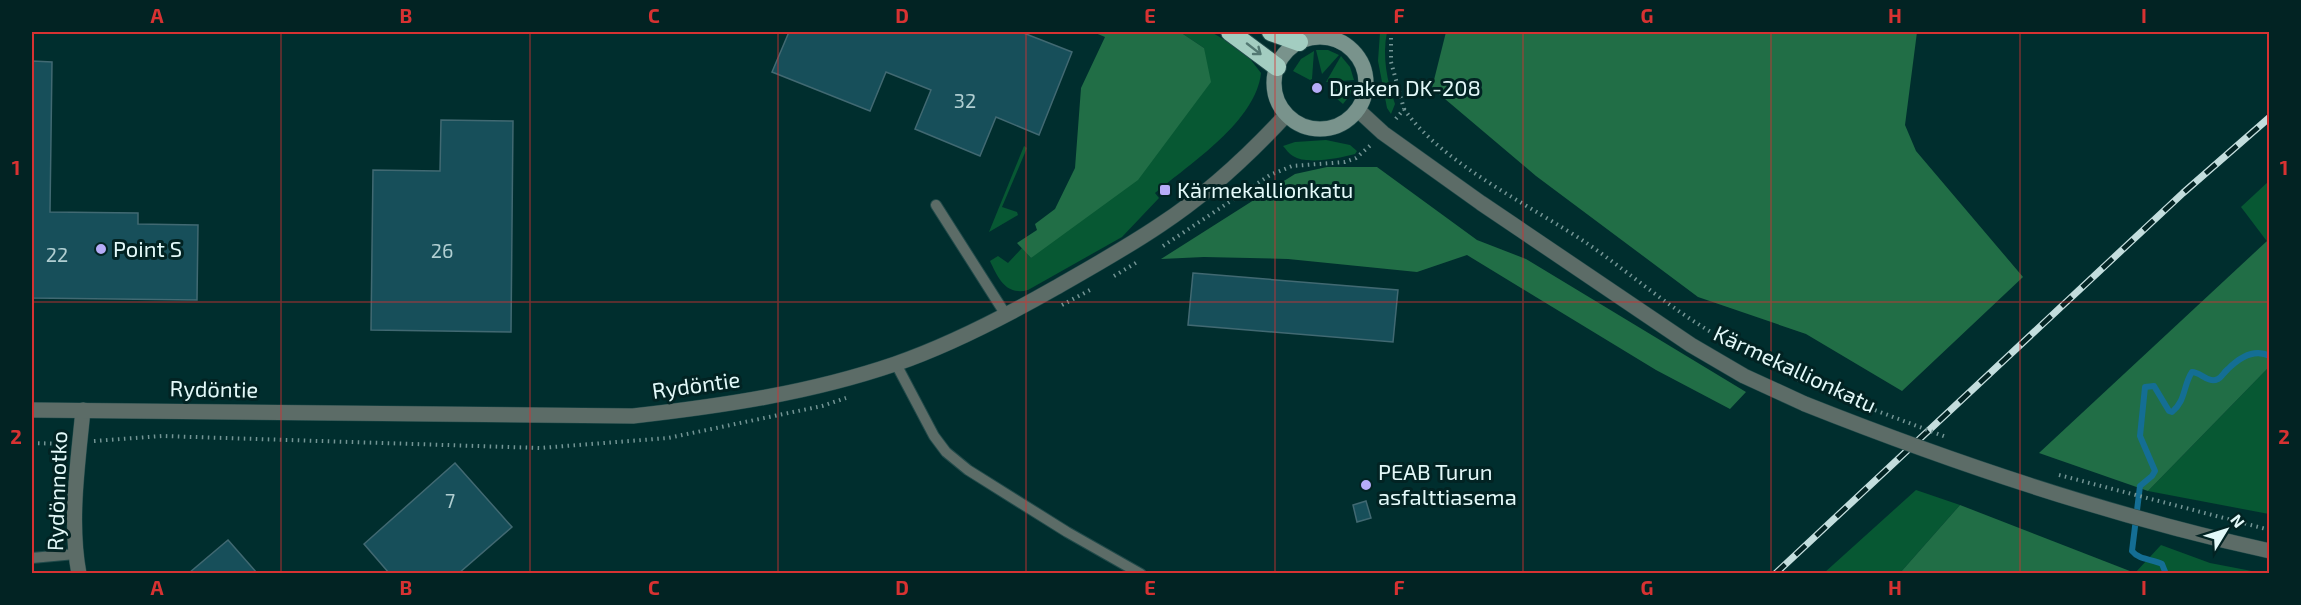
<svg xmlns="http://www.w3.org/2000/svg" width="2301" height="605" viewBox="0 0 2301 605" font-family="'Exo 2',sans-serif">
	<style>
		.green { fill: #075833 }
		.forest { fill: #216e46 }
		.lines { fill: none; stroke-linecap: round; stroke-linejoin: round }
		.stream { stroke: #146e94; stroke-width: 6 }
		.building { fill: #174f5a; stroke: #416972; stroke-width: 1.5 }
		.service-casing { stroke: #204a4a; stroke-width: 12 }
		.minor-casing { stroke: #204a4a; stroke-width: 16 }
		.tertiary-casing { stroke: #204a4a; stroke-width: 16 }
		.secondary-casing { stroke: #204a4a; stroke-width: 16 }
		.motorway-casing { stroke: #204a4a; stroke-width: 20 }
		.path { stroke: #739595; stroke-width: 4; stroke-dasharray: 1.5 4.5; stroke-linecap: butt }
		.service { stroke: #5c6c67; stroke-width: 10 }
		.minor { stroke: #5c6c67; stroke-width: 15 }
		.tertiary { stroke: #5c6c67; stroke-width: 15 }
		.secondary { stroke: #79938c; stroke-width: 15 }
		.motorway { stroke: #a3cdc1; stroke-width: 18 }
		.rail-casing { stroke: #c3dddd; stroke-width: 7 }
		.rail { stroke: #022323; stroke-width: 4.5; stroke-dasharray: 14; stroke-linecap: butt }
		.tertiary-bridge-casing { stroke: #204a4a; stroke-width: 16; stroke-linecap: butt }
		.path-bridge { stroke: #739595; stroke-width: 4; stroke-dasharray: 1.5 4.5; stroke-linecap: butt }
		.tertiary-bridge { stroke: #5c6c67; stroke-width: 15 }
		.oneway { stroke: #527872 }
		.grid { fill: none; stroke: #d73232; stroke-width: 1.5; stroke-opacity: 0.55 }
		.poi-dot { fill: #b6acf8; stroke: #022323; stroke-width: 2 }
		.labels { text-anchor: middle; stroke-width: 6; stroke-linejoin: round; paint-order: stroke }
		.number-label { font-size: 20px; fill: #b0ced1 }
		.poi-label { font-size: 22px; fill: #e3f9f9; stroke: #022323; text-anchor: start }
		.street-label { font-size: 22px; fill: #e3f9f9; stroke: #022323 }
		.neatline { fill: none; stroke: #d73232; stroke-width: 2 }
		.grid-label { font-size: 20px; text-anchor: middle; font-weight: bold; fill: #d73232 }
	</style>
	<rect width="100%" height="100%" fill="#002e2e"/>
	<g class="green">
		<path d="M1180 32H1211L1244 51 1261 73C1256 121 1191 163 1155 193L1159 198 1122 237 1028 290C1006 296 998 278 990 261L998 256 1008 263 1022 248 1031 258 1204 48Z"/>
		<path d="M1380 32H1387C1382 56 1387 81 1395 104L1391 114 1387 108 1378 61Z"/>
		<path d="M1316 50H1328L1339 55 1322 74Z"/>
		<path d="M1314 51 1312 79 1310 80 1293 71 1301 59Z"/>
		<path d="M1341 56 1350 67 1354 80 1326 82Z"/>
		<path d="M1354 82 1350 95 1343 104 1329 92Z"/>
		<path d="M1326 140 1350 145 1357 151 1355 154C1340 158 1306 165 1293 156 1289 154 1286 149 1283 146L1295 142Z"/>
		<path d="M1024 146 1027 148 1002 207 1017 212 1018 215 989 232Z"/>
		<path d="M2269 181V244L2241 207Z"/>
		<path d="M2269 367V514L2148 491Z"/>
		<path d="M1916 490 1960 505 1900 573H1824Z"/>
		<path d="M2161 545 2210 563 2262 573H2135Z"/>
	</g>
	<g class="forest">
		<path d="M1093 32H1180L1204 48 1211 82 1138 180 1031 258 1017 243 1037 230 1035 224 1055 209 1075 168 1081 88 1105 37Z"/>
		<path d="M1446 32H1917L1905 125 1916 151 2023 277 1902 391 1806 334 1698 297 1536 176 1432 88Z"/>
		<path d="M1327 167H1377L1477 240 1526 259 1746 392 1730 409 1656 370 1467 255 1417 272 1288 259 1204 257 1161 259 1295 174Z"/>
		<path d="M2267 241 2270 244 2269 367 2148 491 2039 453Z"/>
		<path d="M1960 505 2135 573H1900Z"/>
	</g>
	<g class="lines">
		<path class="stream" d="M2166 574 2162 564C2152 559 2139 560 2132 551L2140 486 2152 476 2155 471 2140 436 2145 387 2154 386 2169 411 2172 412C2186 401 2183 385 2192 372 2201 372 2208 384 2218 379 2222 377 2224 372 2228 369 2239 358 2254 348 2270 356"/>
	</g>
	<g class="building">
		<path d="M789 32H1021L1072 52 1039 135 996 117 980 156 915 129 931 90 886 72 870 111 772 72Z"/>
		<path d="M32 61 52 62 50 212 138 213V224L198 225 197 300 32 298Z"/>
		<path d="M441 120 513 121 511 332 371 330 373 170 440 171Z"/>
		<path d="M1193 273 1398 290 1393 342 1188 325Z"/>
		<path d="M455 463 512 527 459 573H389L364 544Z"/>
		<path d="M1366 501 1371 518 1357 522 1353 505Z"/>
		<path d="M228 540 257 573H189Z"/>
	</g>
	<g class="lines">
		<g class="service-casing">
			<g id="service">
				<path d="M936 205 1006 315"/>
				<path d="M896 364 934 436 946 452 968 470 1067 532 1141 574"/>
				<path d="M32 558 75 554"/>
			</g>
		</g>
		<g class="minor-casing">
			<path id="minor" d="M79 574C69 521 78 463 83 410"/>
		</g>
		<g class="tertiary-casing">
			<g id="tertiary">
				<path d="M1358 110 1383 133 1481 203 1691 345 1744 376 1805 404"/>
				<path d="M32 410 633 416C722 406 810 393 895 364 950 345 1004 317 1055 288 1090 268 1126 248 1160 225 1206 195 1249 155 1286 115"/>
			</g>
		</g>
		<g class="secondary-casing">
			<circle id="secondary" cx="1320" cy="83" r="46"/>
		</g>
		<g class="motorway-casing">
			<g id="motorway">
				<path d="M1230 32 1277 67"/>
				<path d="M1271 32 1299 42"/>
			</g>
		</g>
		<g class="path">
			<path d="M1391 32V62L1404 109 1394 121"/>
			<path d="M1404 109C1442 164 1532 206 1588 244 1624 269 1658 298 1695 322 1729 344 1766 365 1803 382"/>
			<path d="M1163 246 1270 175 1292 166 1345 162 1356 158 1372 144"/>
			<path d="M1114 276 1139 261"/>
			<path d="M1062 305 1090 290"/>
			<path d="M94 441 162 436 540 448 668 438 822 406 846 398"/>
			<path d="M32 443 65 444"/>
		</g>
		<use href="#service" class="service"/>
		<use href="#minor" class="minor"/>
		<use href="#tertiary" class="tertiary"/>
		<use href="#secondary" class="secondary"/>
		<use href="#motorway" class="motorway"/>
		<g class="rail-casing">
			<path id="rail" d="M1775 574 2183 193 2270 117"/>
		</g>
		<use href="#rail" class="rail"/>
		<g class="tertiary-bridge-casing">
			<path id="tertiary-bridge" d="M1805 404C1956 464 2110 516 2270 551"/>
		</g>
		<g class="path-bridge">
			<path d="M1819 389 1946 437"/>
			<path d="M2059 475 2270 530"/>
		</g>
		<use href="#tertiary-bridge" class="tertiary-bridge"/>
	</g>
	<defs><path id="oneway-shaft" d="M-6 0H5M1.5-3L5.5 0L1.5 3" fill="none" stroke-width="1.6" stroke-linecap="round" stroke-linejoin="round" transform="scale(1.5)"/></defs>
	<use class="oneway" href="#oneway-shaft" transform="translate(1254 49) rotate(38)"/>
	<path class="grid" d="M281 32V574M530 32V574M778 32V574M1026 32V574M1275 32V574M1523 32V574M1771 32V574M2020 32V574M32 302H2270"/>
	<g class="poi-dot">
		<circle cx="1317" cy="88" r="6"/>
		<rect x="1159" y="184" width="12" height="12" rx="3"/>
		<circle cx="101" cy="249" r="6"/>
		<circle cx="1366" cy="485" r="6"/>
	</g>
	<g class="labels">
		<g class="number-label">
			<text x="965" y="108">32</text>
			<text x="442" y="258">26</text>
			<text x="57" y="262">22</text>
			<text x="450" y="508">7</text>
		</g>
		<g class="poi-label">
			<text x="1329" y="96">Draken DK-208</text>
			<text x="1177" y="198">Kärmekallionkatu</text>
			<text x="113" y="257">Point S</text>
			<text x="1378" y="480">PEAB Turun<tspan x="1378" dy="25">asfalttiasema</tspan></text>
		</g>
		<g class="street-label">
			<text transform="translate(1795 369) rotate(25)" y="8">Kärmekallionkatu</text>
			<text transform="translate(696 385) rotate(-8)" y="8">Rydöntie</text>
			<text transform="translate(214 389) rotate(1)" y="8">Rydöntie</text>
			<text transform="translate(57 491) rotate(-88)" y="8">Rydönnotko</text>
		</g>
	</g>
	<rect width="2301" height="605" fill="none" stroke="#022323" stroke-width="66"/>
	<g transform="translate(2226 530) rotate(52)" stroke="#022323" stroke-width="4.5" paint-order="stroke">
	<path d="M0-4.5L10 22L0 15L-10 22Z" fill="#e3f9f9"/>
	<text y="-9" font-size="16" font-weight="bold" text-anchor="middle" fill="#e3f9f9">N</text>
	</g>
	<rect x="33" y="33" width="2235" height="539" class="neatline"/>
	<g class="grid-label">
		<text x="157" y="23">A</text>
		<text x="406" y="23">B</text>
		<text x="654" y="23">C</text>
		<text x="902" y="23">D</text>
		<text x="1150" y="23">E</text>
		<text x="1399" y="23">F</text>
		<text x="1647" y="23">G</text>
		<text x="1895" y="23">H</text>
		<text x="2144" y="23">I</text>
		<text x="16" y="175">1</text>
		<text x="2284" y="175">1</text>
		<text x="16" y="444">2</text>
		<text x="2284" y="444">2</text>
		<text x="157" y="595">A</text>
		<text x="406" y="595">B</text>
		<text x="654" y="595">C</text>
		<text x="902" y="595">D</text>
		<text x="1150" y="595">E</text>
		<text x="1399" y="595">F</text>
		<text x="1647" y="595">G</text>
		<text x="1895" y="595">H</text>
		<text x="2144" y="595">I</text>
	</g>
</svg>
